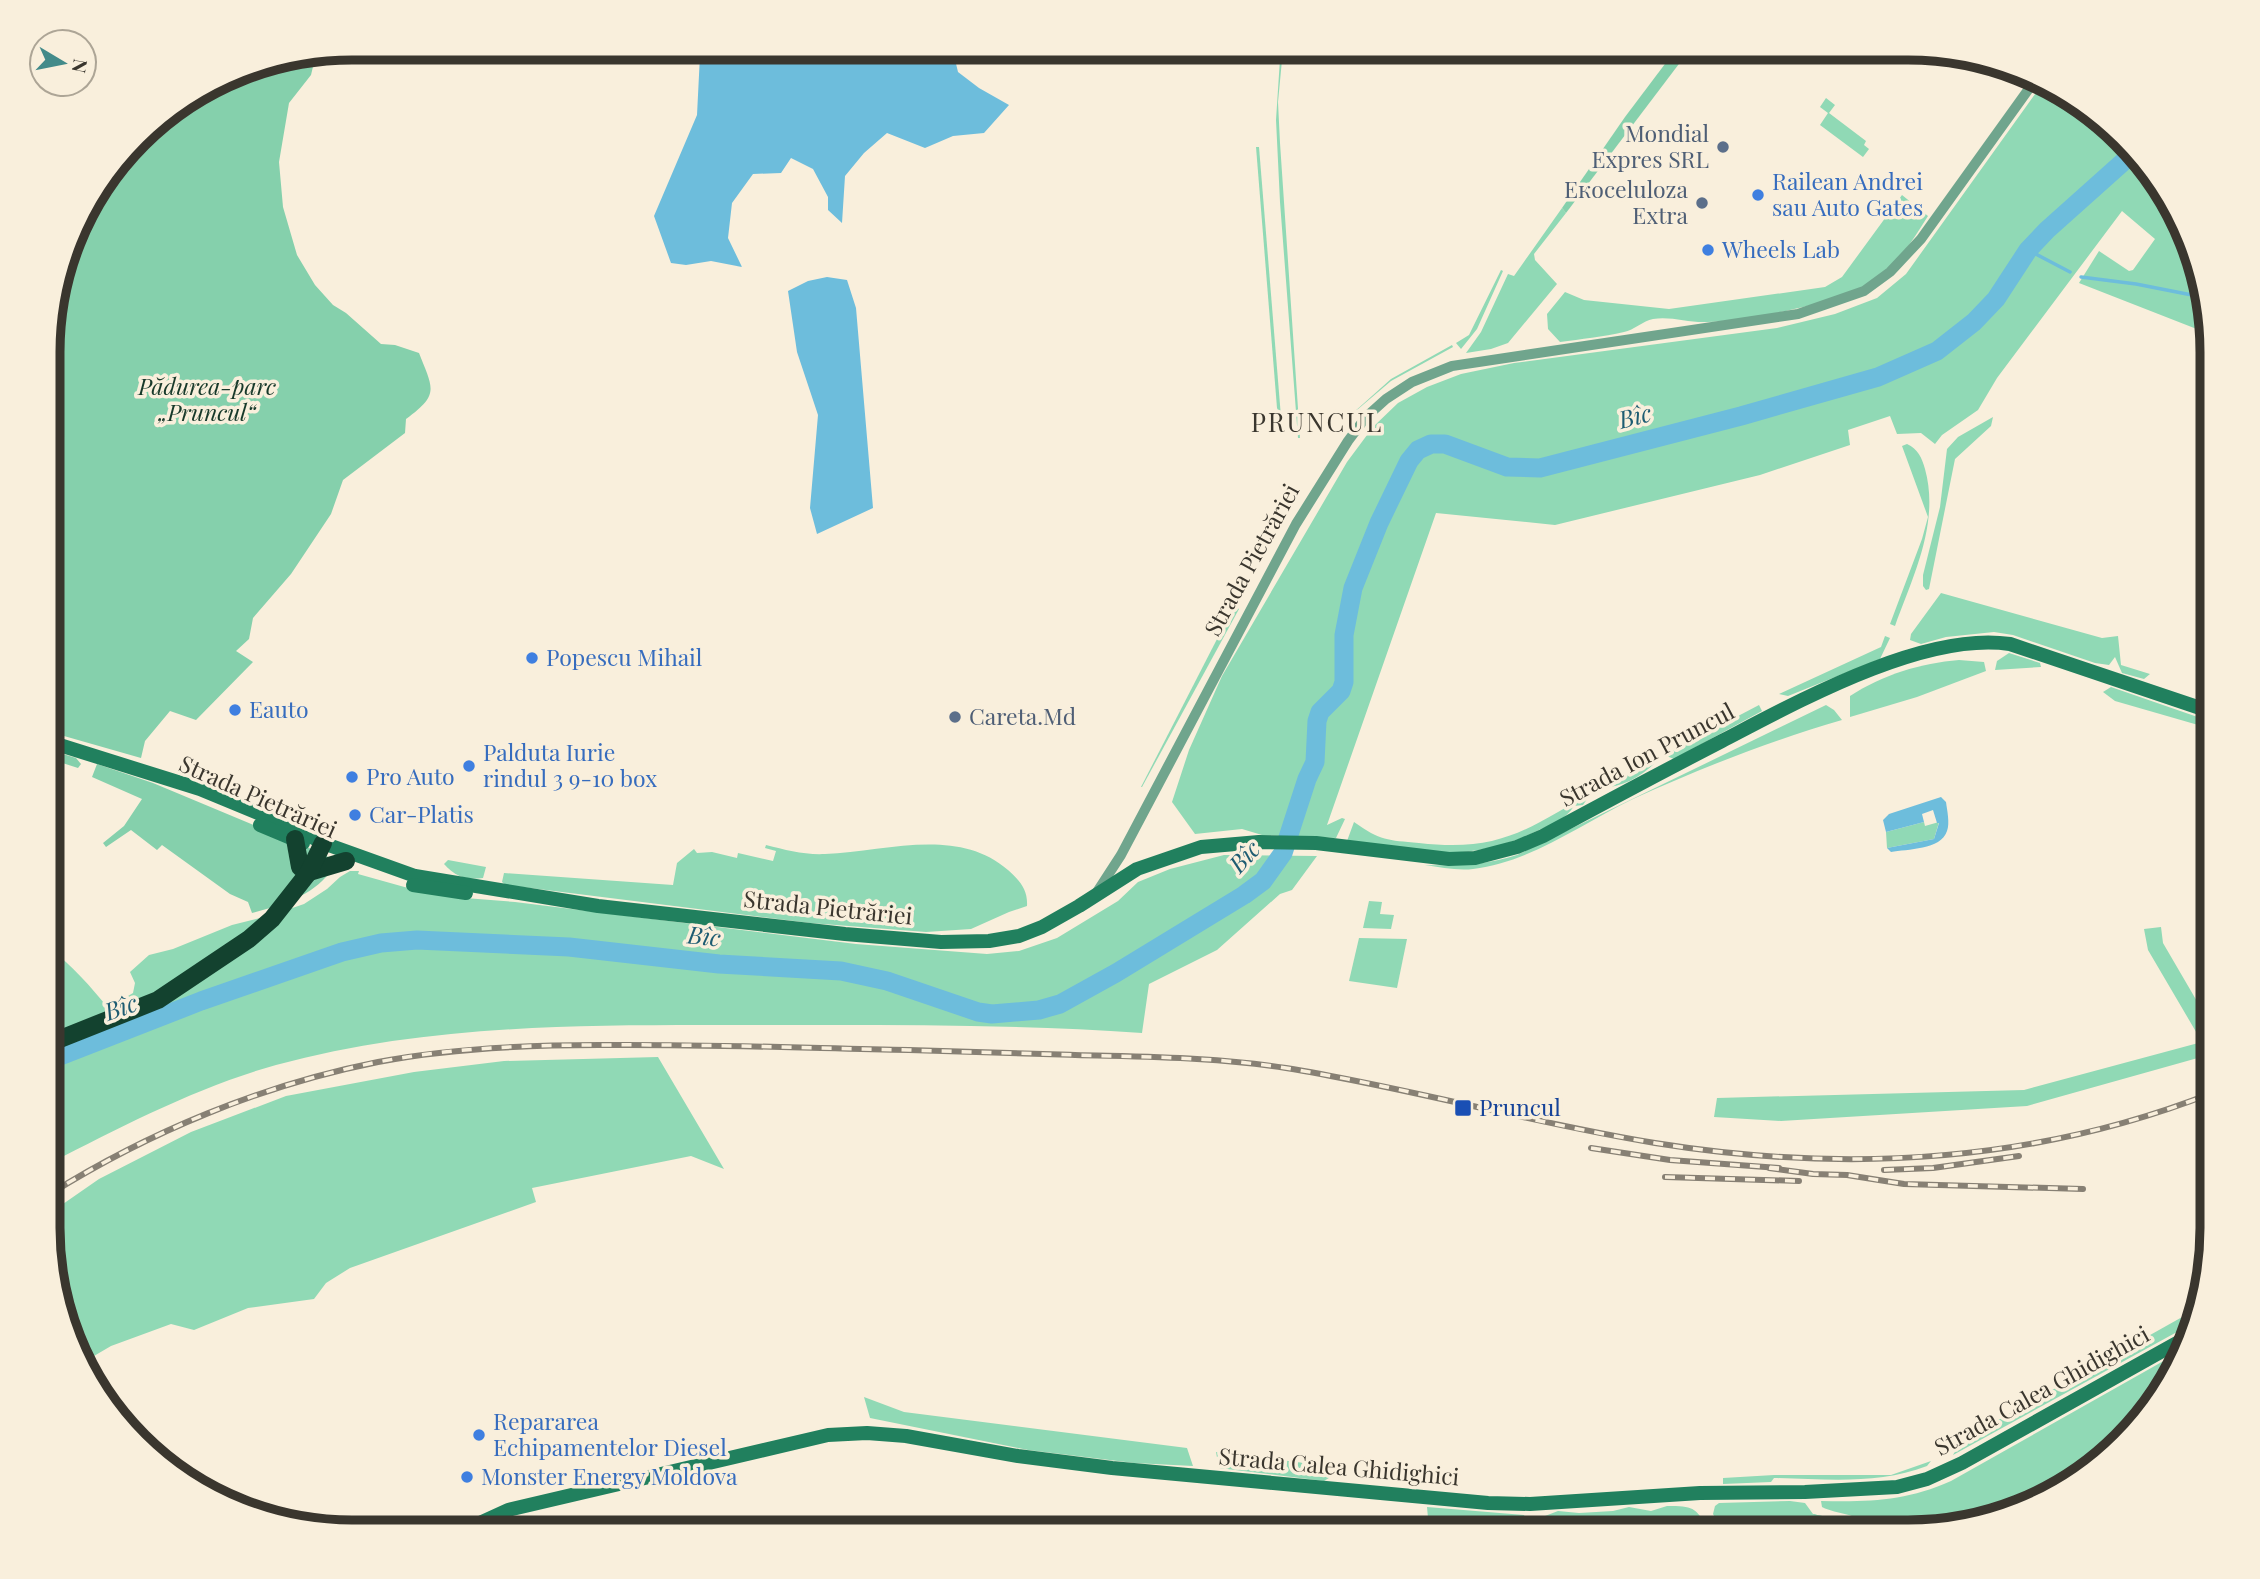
<svg xmlns="http://www.w3.org/2000/svg" width="2260" height="1579" viewBox="0 0 2260 1579" font-family="'Playfair Display',serif">
	<style>
		.green { fill: #90d9b5 }
		.forest { fill: #85d0ac }
		.water { fill: #6dbddc }
		.lines { fill: none; stroke-linecap: round; stroke-linejoin: round }
		.stream { stroke: #6dbddc; stroke-width: 3.5 }
		.river { stroke: #6dbddc; stroke-width: 19 }
		.street { stroke: #70a58d; stroke-width: 10 }
		.secondary { stroke: #21805e; stroke-width: 14 }
		.highway { stroke: #13422f; stroke-width: 18 }
		.rail-casing { stroke: #878074; stroke-width: 6 }
		.rail { stroke: #f9efdc; stroke-width: 3.5; stroke-dasharray: 10; stroke-linecap: butt }
		.service-dot { fill: #5c6f8a; stroke: #f9efdc; stroke-width: 2.5 }
		.shop-dot { fill: #3f7fe0; stroke: #f9efdc; stroke-width: 2.5 }
		.transit-dot { fill: #1a4fb4; stroke: #f9efdc; stroke-width: 2.5 }
		.labels { text-anchor: middle; stroke-width: 7; stroke-linejoin: round; paint-order: stroke }
		.service-label { font-size: 23px; fill: #4e5e75; stroke: #f9efdc; text-anchor: end }
		.shop-label { font-size: 23px; fill: #366cbe; stroke: #f9efdc; text-anchor: start }
		.park-label { font-size: 23px; font-style: italic; fill: #17392a; stroke: #f9efdc }
		.street-label { font-size: 23px; fill: #3a362e; stroke: #f9efdc }
		.transit-label { font-size: 23px; fill: #164399; stroke: #f9efdc; text-anchor: start }
		.water-label { font-size: 24px; font-style: italic; fill: #1d5c72; stroke: #f9efdc }
		.quarter-label { font-size: 26px; letter-spacing: 2px; fill: #3a362e; stroke: #f9efdc }
		.rim { fill: none; stroke: #3a362e; stroke-width: 9 }
	</style>
	<rect width="100%" height="100%" fill="#f9efdc"/>
	<g class="green">
		<path d="M1280 59 1282 60 1278 102 1280 143 1300 438H1298L1280 202 1276 120Z"/>
		<path d="M2043 83 2093 110 2172 200 2212 335 2079 283 2099 251 2129 271 2133 270 2155 239 2122 211 1997 378 1978 410 1942 435 1935 444 1921 433 1897 434 1890 416 1848 430 1850 445 1760 475 1555 525 1436 513 1327 825 1342 818 1345 819 1336 838 1262 835 1242 829 1195 834 1172 802 1189 750 1222 676 1347 462 1373 427 1398 403 1427 387 1461 374 1514 363 1777 328 1835 314 1877 298 1906 274Z"/>
		<path d="M1826 98 1835 105 1829 113 1866 141 1864 145 1869 149 1863 157 1820 125 1828 113 1820 107Z"/>
		<path d="M1256 147H1259L1281 417 1277 408Z"/>
		<path d="M1902 195 1928 216C1916 235 1903 256 1886 272 1854 302 1751 320 1707 322 1689 323 1671 316 1653 319 1643 321 1634 330 1624 332 1603 337 1581 339 1560 342L1548 329 1547 314 1565 292 1584 300 1669 309 1825 287 1842 277Z"/>
		<path d="M1562 208 1566 213 1534 254 1535 260 1557 284 1508 343 1491 349 1466 353 1481 332 1508 274 1514 276Z"/>
		<path d="M1501 270 1503 271 1477 329 1461 349 1456 343 1469 335Z"/>
		<path d="M1452 345 1453 347 1391 381 1344 421 1391 379Z"/>
		<path d="M1993 417 1991 426 1955 459 1929 589 1926 590 1923 586V575L1940 507 1947 449 1958 437Z"/>
		<path d="M1907 444C1918 449 1922 458 1925 469 1940 523 1913 576 1895 626L1890 624 1922 539 1928 517 1902 446Z"/>
		<path d="M1941 593 2102 638 2118 636 2121 665 2150 674 2144 679 2122 673 2115 657 2109 665 2095 663 2013 635 1994 632 1946 637 1921 644 1910 640 1911 634Z"/>
		<path d="M1234 606 1239 609 1142 787H1141Z"/>
		<path d="M1885 636 1890 638 1880 659 1788 696 1779 694 1881 647Z"/>
		<path d="M2009 653 2040 663 2041 667 1995 670 1997 661Z"/>
		<path d="M1959 660 1984 662 1986 671 1917 697 1850 717V696C1882 675 1921 663 1959 660Z"/>
		<path d="M2111 687 2212 722V729L2115 701 2103 692Z"/>
		<path d="M1759 705 1762 711 1674 759 1664 755Z"/>
		<path d="M1826 705 1834 710 1842 720C1770 741 1701 768 1633 799 1581 824 1531 862 1473 869 1457 871 1441 867 1425 865 1458 866 1486 865 1517 855Z"/>
		<path d="M1655 759 1656 762C1639 778 1623 787 1600 788Z"/>
		<path d="M1591 793 1583 805 1574 806C1566 819 1554 823 1539 830 1467 865 1422 851 1347 841L1354 822C1381 841 1387 840 1419 843 1498 852 1525 831 1591 793Z"/>
		<path d="M1924 822 1925 826 1939 822 1934 839 1887 848 1886 832Z"/>
		<path d="M766 845C786 850 804 855 825 854 885 852 957 826 1008 870 1020 881 1028 890 1027 906L1009 912 971 929 926 932 810 923 506 885 502 882 504 873 673 885 677 863 694 849 697 853 712 852 737 858 738 853 773 861 776 851 765 848Z"/>
		<path d="M1224 855 1317 856 1292 890 1280 894 1217 950 1149 984 1142 1033C1015 1024 888 1025 761 1025 599 1025 434 1022 276 1065 197 1087 123 1126 50 1163V949C72 965 91 987 108 1008L133 993 135 983 130 972 149 955 173 949 232 925 272 915 304 904 327 889 340 877 350 871H359L358 874 408 888 465 898 515 902 856 944 987 954 1019 951 1057 938 1118 901 1138 882 1170 869Z"/>
		<path d="M448 860 486 867 483 878C465 880 456 877 444 864Z"/>
		<path d="M1369 901 1382 902 1380 914 1394 915 1391 929 1363 928Z"/>
		<path d="M2161 927 2163 943 2212 1027V1054L2027 1106 1781 1121 1714 1117 1717 1098 2024 1090 2202 1042 2148 950 2144 929Z"/>
		<path d="M1359 938 1407 939 1397 988 1349 981Z"/>
		<path d="M658 1057 724 1169 691 1156 532 1188 536 1202 350 1268 326 1283 314 1299 248 1308 194 1330 171 1324 111 1346 82 1363 50 1267V1213L99 1179 191 1132 286 1096 414 1072 504 1061Z"/>
		<path d="M2200 1307 2197 1321 1953 1455 1961 1441Z"/>
		<path d="M2183 1350 2150 1412 2063 1484 2033 1503 1909 1532H1871C1862 1512 1840 1516 1822 1507L1821 1501C1871 1502 1906 1501 1951 1481Z"/>
		<path d="M864 1397 904 1412 1187 1448 1193 1466 1134 1463 1028 1450 870 1418Z"/>
		<path d="M1216 1452 1345 1468 1324 1481 1219 1468Z"/>
		<path d="M1931 1461 1927 1466C1878 1485 1826 1479 1774 1478L1771 1482 1723 1484V1478L1774 1475H1891Z"/>
		<path d="M1790 1501 1805 1503 1813 1514C1830 1518 1849 1519 1862 1532H1723L1713 1514 1715 1506 1719 1503Z"/>
		<path d="M1667 1506C1696 1506 1695 1508 1711 1532H1657L1541 1525 1545 1516 1558 1511 1579 1513 1613 1511 1629 1507 1651 1511Z"/>
		<path d="M1427 1507 1524 1515 1528 1524 1428 1518Z"/>
	</g>
	<g class="forest">
		<path d="M1677 48H1691L1566 213 1562 208 1625 117Z"/>
		<path d="M316 54 311 75 289 103 279 162 283 207 297 255 315 285 333 305 346 313 381 344 395 345 419 353C433 389 440 394 406 419L405 433 343 480 331 514 291 574 253 618 249 639 236 651 253 662 196 720 170 711 145 741 141 758 50 732V312L79 217 151 123 235 70Z"/>
		<path d="M50 750 76 758 81 764 78 768 50 759Z"/>
		<path d="M97 764 153 783 321 853 330 858V872C311 897 281 905 252 913L248 902 230 894 162 845 157 850 131 830 106 847 103 843 124 826 142 799 92 777Z"/>
		<path d="M1813 1514C1830 1518 1849 1519 1862 1532H1828Z"/>
	</g>
	<g class="water">
		<path d="M696 47H952L958 72 979 88 1009 105 984 133 953 136 925 148 887 133 864 153 845 176 842 223 828 210V197L813 169 791 158 781 173 753 174 732 203 728 238 742 267 711 261 686 265 671 263 654 216 697 115 700 55Z"/>
		<path d="M827 277 847 280 856 308 873 508 817 534 810 508 818 415 797 352 788 291 808 281Z"/>
		<path d="M1941 797 1946 802C1947 810 1950 823 1947 831 1941 850 1907 849 1891 852L1887 848 1934 839 1939 823H1937L1933 810 1922 814 1924 822 1886 832 1883 820 1889 814Z"/>
	</g>
	<g class="lines">
		<g class="stream">
			<path d="M2028 250 2070 272"/>
			<path d="M2081 277 2136 284 2202 297"/>
		</g>
		<path class="river" d="M50 1060 201 1001 342 952 381 943 417 940 569 947 719 964 841 971 887 981 978 1012 992 1014 1039 1010 1060 1004 1116 973 1244 895 1263 881 1283 853 1307 779 1315 762 1317 721 1320 712 1341 691 1344 682V635L1353 588 1379 523 1409 461 1418 450 1431 444H1445L1507 467 1540 468 1741 416 1878 377 1937 351 1974 322 1996 299 2028 250 2047 230 2132 154"/>
		<path class="street" d="M1097 892 1121 855 1296 524 1348 441 1366 417 1386 399 1412 382 1452 366 1798 314 1864 291 1890 272 1921 239 2036 79"/>
		<g class="secondary">
			<path d="M50 742 200 789 299 830 323 843 415 876 598 906 845 934 941 942 989 941 1019 936 1042 927 1079 906 1137 869 1201 847 1259 842 1316 843 1449 859 1475 858 1517 847 1543 836C1602 804 1662 772 1722 741 1797 702 1924 631 2010 644L2212 712"/>
			<path d="M260 825 303 843"/>
			<path d="M413 885 466 893"/>
			<path d="M462 1531 508 1510 828 1435 867 1433 906 1436 1018 1456 1112 1468 1488 1503 1530 1504 1700 1493 1805 1492 1897 1487 1927 1479 1962 1463 2191 1335"/>
		</g>
		<g class="highway">
			<path d="M295 839 300 867"/>
			<path d="M309 872 346 861"/>
			<path d="M50 1043 158 1000 249 939 272 919 309 872 323 843"/>
		</g>
		<g class="rail-casing">
			<g id="rail">
				<path d="M1591 1148 1670 1160 1779 1168"/>
				<path d="M1769 1168 1813 1174 1847 1175 1904 1184 2083 1189"/>
				<path d="M1884 1170 1933 1168 2019 1156"/>
				<path d="M1665 1177 1799 1181"/>
				<path d="M50 1194C149 1132 262 1085 378 1062 450 1048 525 1045 599 1045 702 1044 806 1048 909 1050 965 1052 1020 1053 1075 1055 1146 1057 1216 1057 1286 1068 1410 1088 1531 1123 1655 1143 1843 1173 2034 1163 2212 1093"/>
				<path d="M2199 1194H2212"/>
			</g>
		</g>
		<use href="#rail" class="rail"/>
	</g>
	<g class="service-dot">
		<circle cx="1723" cy="147" r="7"/>
		<circle cx="1702" cy="203" r="7"/>
		<circle cx="955" cy="717" r="7"/>
	</g>
	<g class="shop-dot">
		<circle cx="1758" cy="195" r="7"/>
		<circle cx="1708" cy="250" r="7"/>
		<circle cx="532" cy="658" r="7"/>
		<circle cx="235" cy="710" r="7"/>
		<circle cx="469" cy="766" r="7"/>
		<circle cx="352" cy="777" r="7"/>
		<circle cx="355" cy="815" r="7"/>
		<circle cx="479" cy="1435" r="7"/>
		<circle cx="467" cy="1477" r="7"/>
	</g>
	<rect class="transit-dot" x="1454" y="1099" width="18" height="18" rx="3.5"/>
	<g class="labels">
		<g class="service-label">
			<text x="1709" y="142">Mondial<tspan x="1709" dy="26">Expres SRL</tspan></text>
			<text x="1688" y="198">Eкoceluloza<tspan x="1688" dy="26">Extra</tspan></text>
			<text x="969" y="725" text-anchor="start">Careta.Md</text>
		</g>
		<g class="shop-label">
			<text x="1772" y="190">Railean Andrei<tspan x="1772" dy="26">sau Auto Gates</tspan></text>
			<text x="1722" y="258">Wheels Lab</text>
			<text x="546" y="666">Popescu Mihail</text>
			<text x="249" y="718">Eauto</text>
			<text x="483" y="761">Palduta Iurie<tspan x="483" dy="26">rindul 3 9-10 box</tspan></text>
			<text x="366" y="785">Pro Auto</text>
			<text x="369" y="823">Car-Platis</text>
			<text x="493" y="1430">Repararea<tspan x="493" dy="26">Echipamentelor Diesel</tspan></text>
			<text x="481" y="1485">Monster Energy Moldova</text>
		</g>
		<g class="park-label">
			<text x="207" y="395">Pădurea-parc<tspan x="207" dy="26">„Pruncul“</tspan></text>
		</g>
		<g class="street-label">
			<text transform="translate(1252 560) rotate(-61)" y="8">Strada Pietrăriei</text>
			<text transform="translate(1647 755) rotate(-28)" y="8">Strada Ion Pruncul</text>
			<text transform="translate(258 797) rotate(24)" y="8">Strada Pietrăriei</text>
			<text transform="translate(828 908) rotate(6)" y="8">Strada Pietrăriei</text>
			<text transform="translate(2042 1391) rotate(-29)" y="8">Strada Calea Ghidighici</text>
			<text transform="translate(1339 1467) rotate(5)" y="8">Strada Calea Ghidighici</text>
		</g>
		<g class="transit-label">
			<text x="1479" y="1116">Pruncul</text>
		</g>
		<g class="water-label">
			<text transform="translate(1635 417) rotate(-15)" y="8">Bîc</text>
			<text transform="translate(1245 857) rotate(-48)" y="8">Bîc</text>
			<text transform="translate(704 937) rotate(6)" y="8">Bîc</text>
			<text transform="translate(121 1008) rotate(-20)" y="8">Bîc</text>
		</g>
		<g class="quarter-label">
			<text x="1317" y="432">PRUNCUL</text>
		</g>
	</g>
	<path d="M0 0H2260V1579H0ZM352 60H1908A292 292 0 0 1 2200 352V1228A292 292 0 0 1 1908 1520H352A292 292 0 0 1 60 1228V352A292 292 0 0 1 352 60Z" fill="#f9efdc" fill-rule="evenodd"/>
	<path class="rim" d="M352 60H1908A292 292 0 0 1 2200 352V1228A292 292 0 0 1 1908 1520H352A292 292 0 0 1 60 1228V352A292 292 0 0 1 352 60Z"/>
	<g transform="translate(63 63) rotate(100)"><circle r="33" fill="#f9efdc" stroke="#ada596" stroke-width="2"/>
	<path d="M0-5L12 26L0 18L-12 26Z" fill="#438b8a"/>
	<text y="-10" font-size="19" font-weight="bold" text-anchor="middle" fill="#3a362e">N</text>
	</g>
</svg>
